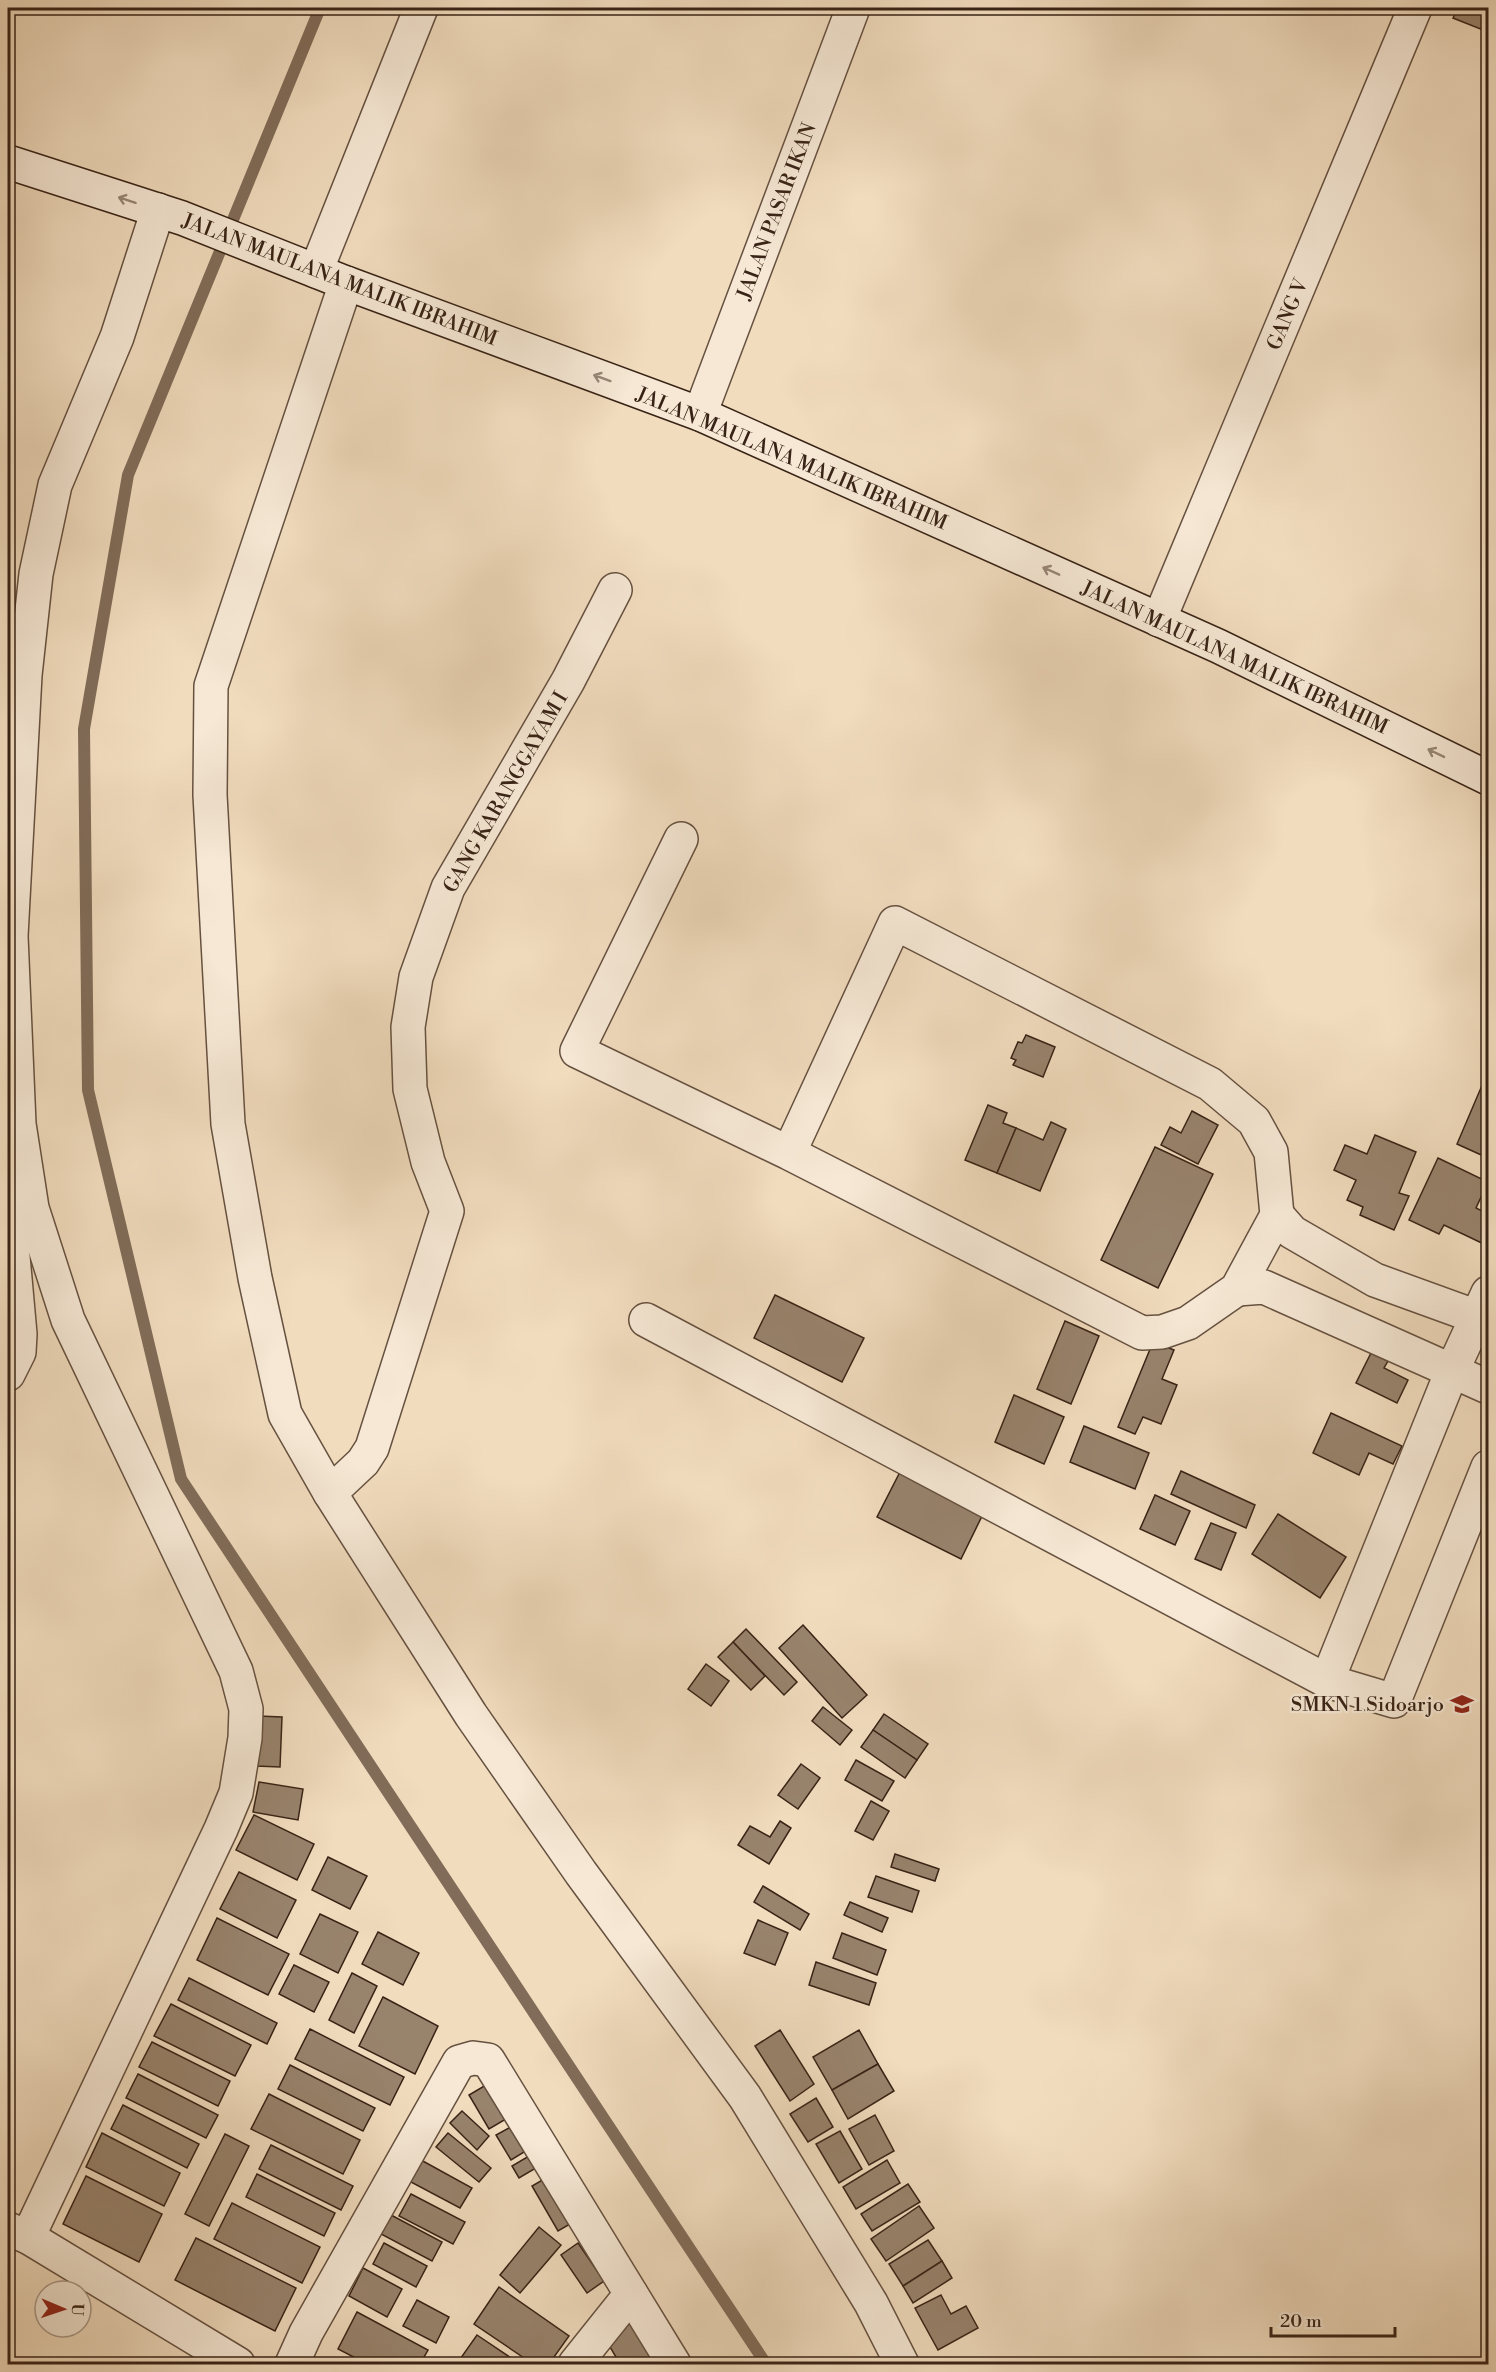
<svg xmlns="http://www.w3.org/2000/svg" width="1496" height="2372" viewBox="0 0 1496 2372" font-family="'Libre Bodoni',serif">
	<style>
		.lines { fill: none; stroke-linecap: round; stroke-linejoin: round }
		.stream { stroke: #816c59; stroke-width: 12 }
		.building { fill: #98836d; stroke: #382316; stroke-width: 1.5 }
		.minor-casing { stroke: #665140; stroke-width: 36 }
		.secondary-casing { stroke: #382316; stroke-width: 36 }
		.minor { stroke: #f6e8d5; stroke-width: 33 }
		.secondary { stroke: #f6e8d5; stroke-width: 33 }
		.oneway { stroke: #978676 }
		.labels { text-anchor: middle; stroke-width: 4.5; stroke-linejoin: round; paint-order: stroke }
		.street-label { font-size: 20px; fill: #382316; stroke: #f6e8d5 }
		.poi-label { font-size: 20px; fill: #382316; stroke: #f6e8d5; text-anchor: end }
	</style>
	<rect width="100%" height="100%" fill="#f1dcbe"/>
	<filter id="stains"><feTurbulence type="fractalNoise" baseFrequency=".00333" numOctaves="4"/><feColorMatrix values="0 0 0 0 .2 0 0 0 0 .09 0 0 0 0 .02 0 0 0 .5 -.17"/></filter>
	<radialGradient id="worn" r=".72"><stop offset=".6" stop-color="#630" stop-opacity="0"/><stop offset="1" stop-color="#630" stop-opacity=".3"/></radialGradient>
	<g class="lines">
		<path class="stream" d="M320 8 128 475 84 729 88 1090 181 1479 766 2364"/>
	</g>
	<g class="building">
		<path d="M1458 8H1488V32L1453 18Z"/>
		<path d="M1026 1035 1055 1047 1043 1077 1013 1065 1016 1060 1011 1058 1018 1042 1022 1043Z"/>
		<path d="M1486 1076 1488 1077V1158L1457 1144Z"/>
		<path d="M988 1105 1007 1113 1003 1123 1016 1128 997 1173 965 1160Z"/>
		<path d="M1192 1111 1218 1125 1198 1164 1161 1145 1170 1127 1181 1133Z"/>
		<path d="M1051 1122 1066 1129 1040 1191 997 1173 1016 1128 1043 1140Z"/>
		<path d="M1375 1135 1416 1152 1399 1193 1409 1196 1394 1230 1360 1215 1363 1207 1347 1200 1356 1180 1334 1170 1345 1145 1367 1154Z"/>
		<path d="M1155 1147 1213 1174 1158 1288 1101 1260Z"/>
		<path d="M1438 1158 1488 1182 1476 1208 1488 1214V1246L1444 1225 1439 1234 1409 1220Z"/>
		<path d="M775 1295 864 1338 842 1382 754 1338Z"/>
		<path d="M1065 1321 1099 1336 1071 1404 1037 1389Z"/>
		<path d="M1153 1342 1174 1350 1162 1379 1177 1385 1161 1424 1143 1417 1135 1434 1118 1427Z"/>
		<path d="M1371 1353 1388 1361 1384 1368 1408 1380 1397 1403 1356 1383Z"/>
		<path d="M1014 1395 1064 1417 1044 1464 995 1442Z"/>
		<path d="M1331 1413 1402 1446 1393 1464 1369 1453 1359 1475 1313 1453Z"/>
		<path d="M1084 1426 1149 1453 1135 1489 1070 1462Z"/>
		<path d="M901 1470 984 1512 961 1559 877 1517Z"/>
		<path d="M1181 1471 1255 1505 1246 1528 1171 1494Z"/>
		<path d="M1155 1495 1190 1511 1175 1545 1140 1529Z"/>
		<path d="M1278 1514 1346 1557 1320 1598 1252 1554Z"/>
		<path d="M1211 1523 1236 1533 1221 1570 1195 1559Z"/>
		<path d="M803 1625 867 1695 842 1718 779 1648Z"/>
		<path d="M746 1629 797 1682 784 1695 733 1642Z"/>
		<path d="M733 1642 765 1676 751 1690 718 1657Z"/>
		<path d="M706 1664 729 1681 711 1706 688 1689Z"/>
		<path d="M823 1707 852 1730 840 1745 812 1721Z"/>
		<path d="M884 1714 928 1744 917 1760 873 1730Z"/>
		<path d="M258 1716 282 1717 280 1767 256 1766Z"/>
		<path d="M873 1730 917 1760 905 1778 861 1747Z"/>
		<path d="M856 1760 894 1781 882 1801 845 1780Z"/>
		<path d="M801 1764 820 1778 798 1809 778 1795Z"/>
		<path d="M259 1782 303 1789 298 1820 253 1812Z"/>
		<path d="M871 1801 889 1811 873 1840 855 1831Z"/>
		<path d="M254 1815 314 1844 297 1880 236 1850Z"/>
		<path d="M780 1821 791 1828 769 1864 738 1845 750 1826 770 1837Z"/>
		<path d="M895 1854 939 1869 935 1881 891 1867Z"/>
		<path d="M328 1857 367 1876 350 1909 312 1890Z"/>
		<path d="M239 1872 296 1900 277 1938 220 1909Z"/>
		<path d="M876 1876 919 1891 912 1912 868 1897Z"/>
		<path d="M763 1886 809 1914 800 1930 754 1902Z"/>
		<path d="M850 1902 888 1918 882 1932 844 1915Z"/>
		<path d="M320 1914 358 1932 338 1973 300 1954Z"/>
		<path d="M217 1918 289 1954 268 1995 197 1960Z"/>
		<path d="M758 1920 788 1933 775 1965 744 1953Z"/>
		<path d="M378 1932 419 1953 403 1985 362 1964Z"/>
		<path d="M842 1933 886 1950 877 1975 833 1958Z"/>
		<path d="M816 1962 876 1983 869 2005 809 1985Z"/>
		<path d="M294 1965 329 1982 314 2012 279 1994Z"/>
		<path d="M352 1973 377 1986 354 2033 329 2020Z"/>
		<path d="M189 1978 277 2023 267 2044 178 2000Z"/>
		<path d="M383 1997 438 2026 415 2074 359 2046Z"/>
		<path d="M171 2004 251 2045 235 2076 154 2036Z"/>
		<path d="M310 2029 404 2077 390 2105 295 2059Z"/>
		<path d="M780 2030 814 2084 790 2101 755 2046Z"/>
		<path d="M859 2030 878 2064 832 2090 813 2057Z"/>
		<path d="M152 2042 230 2081 218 2106 139 2067Z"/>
		<path d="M878 2064 894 2091 848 2119 832 2090Z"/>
		<path d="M290 2065 375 2108 363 2131 278 2089Z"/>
		<path d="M138 2074 218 2115 206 2138 126 2098Z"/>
		<path d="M496 2079 516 2113 489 2129 469 2095Z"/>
		<path d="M269 2094 360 2140 343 2174 251 2129Z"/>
		<path d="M816 2098 833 2127 808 2142 790 2114Z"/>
		<path d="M123 2105 199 2144 187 2168 111 2129Z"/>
		<path d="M462 2111 489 2136 477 2150 450 2123Z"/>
		<path d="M875 2115 894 2151 869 2165 849 2129Z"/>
		<path d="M520 2122 534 2146 511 2160 496 2135Z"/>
		<path d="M840 2131 862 2169 839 2183 816 2144Z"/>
		<path d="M102 2133 180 2173 164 2206 86 2167Z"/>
		<path d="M448 2133 491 2168 479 2182 436 2147Z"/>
		<path d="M225 2134 249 2146 209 2226 185 2214Z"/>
		<path d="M271 2145 353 2186 341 2210 259 2169Z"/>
		<path d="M534 2153 541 2165 519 2178 512 2166Z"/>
		<path d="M421 2160 472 2188 460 2208 409 2181Z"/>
		<path d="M887 2160 900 2183 856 2209 843 2187Z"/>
		<path d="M257 2174 335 2213 324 2236 246 2197Z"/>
		<path d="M551 2175 577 2220 558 2231 532 2186Z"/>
		<path d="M86 2176 162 2214 139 2262 63 2224Z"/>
		<path d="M908 2184 920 2202 872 2231 861 2214Z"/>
		<path d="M411 2194 465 2222 453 2244 399 2216Z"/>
		<path d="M232 2203 320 2247 302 2283 214 2239Z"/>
		<path d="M919 2206 934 2228 886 2261 871 2239Z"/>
		<path d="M391 2215 442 2242 432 2261 381 2234Z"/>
		<path d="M539 2227 561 2245 520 2293 500 2275Z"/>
		<path d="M196 2238 296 2288 275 2331 175 2280Z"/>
		<path d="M928 2240 942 2261 903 2286 889 2264Z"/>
		<path d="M384 2243 427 2266 416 2287 373 2264Z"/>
		<path d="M578 2243 604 2281 587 2293 561 2255Z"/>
		<path d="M942 2261 952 2278 913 2303 903 2286Z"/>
		<path d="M363 2268 402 2289 387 2317 349 2296Z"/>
		<path d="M499 2287 569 2336 549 2364H533L474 2324Z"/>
		<path d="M941 2295 951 2314 966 2306 978 2328 938 2350 915 2308Z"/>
		<path d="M417 2300 449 2317 436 2343 403 2326Z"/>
		<path d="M357 2312 428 2350 420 2364H367L338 2349Z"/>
		<path d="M630 2319 652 2357 639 2364H620L603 2335Z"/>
		<path d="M477 2335 520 2364H461L458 2362Z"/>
	</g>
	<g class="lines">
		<g class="minor-casing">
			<g id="minor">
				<path d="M316 271 421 8"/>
				<path d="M346 283 211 686 210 795 228 1124 255 1278 285 1414 330 1493 471 1715 581 1873 745 2097 871 2303 902 2364"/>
				<path d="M700 414 853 8"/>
				<path d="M1159 620 1415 8"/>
				<path d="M681 839 577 1051 789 1153 1142 1333 1162 1332 1188 1323 1237 1289 1277 1215 1271 1152 1254 1121 1210 1084 895 923 789 1153"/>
				<path d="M1277 1215 1292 1232 1375 1280 1488 1321"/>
				<path d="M1237 1289 1264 1287 1488 1387"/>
				<path d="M646 1320 1327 1681 1394 1701 1488 1467"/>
				<path d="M8 1374 19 1352 20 1334 8 1201"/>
				<path d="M330 1493 363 1462 372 1448 447 1211 428 1162 410 1089 408 1027 416 977 448 888 568 681 615 590"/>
				<path d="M1327 1681 1452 1371 1488 1293"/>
				<path d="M8 2229 28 2237 238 2364"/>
				<path d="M28 2237 221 1829 236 1793 245 1738 246 1709 236 1671 68 1320 32 1208 19 1124 11 936 25 675 36 574 55 485 117 337 158 210"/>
				<path d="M292 2364 306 2333 459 2062 473 2058 488 2060 674 2364"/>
				<path d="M575 2364 631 2294"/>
			</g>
		</g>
		<g class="secondary-casing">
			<path id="secondary" d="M8 162 182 218 346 283 700 414 1218 646 1488 778"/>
		</g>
		<use href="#minor" class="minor"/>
		<use href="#secondary" class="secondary"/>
	</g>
	<defs><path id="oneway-shaft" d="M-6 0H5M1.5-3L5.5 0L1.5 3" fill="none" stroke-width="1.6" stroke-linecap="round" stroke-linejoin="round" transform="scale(1.5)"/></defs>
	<g class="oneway">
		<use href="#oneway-shaft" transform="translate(127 200) rotate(-162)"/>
		<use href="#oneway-shaft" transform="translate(602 378) rotate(-160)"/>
		<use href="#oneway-shaft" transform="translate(1051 571) rotate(-156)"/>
		<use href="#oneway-shaft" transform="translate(1436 753) rotate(-154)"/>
	</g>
	<defs>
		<g id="school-bare" transform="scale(1.8)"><path d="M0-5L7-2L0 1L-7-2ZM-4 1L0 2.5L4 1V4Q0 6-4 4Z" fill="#8f2418" stroke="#f6e8d5" stroke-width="2.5" paint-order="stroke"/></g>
	</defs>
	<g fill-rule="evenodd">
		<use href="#school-bare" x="1462" y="1704"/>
	</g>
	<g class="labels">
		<g class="street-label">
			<text transform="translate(776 211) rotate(-69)" y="7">JALAN PASAR IKAN</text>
			<text transform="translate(340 279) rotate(21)" y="7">JALAN MAULANA MALIK IBRAHIM</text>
			<text transform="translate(1287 314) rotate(-67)" y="7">GANG V</text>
			<text transform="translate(792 458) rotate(23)" y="7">JALAN MAULANA MALIK IBRAHIM</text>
			<text transform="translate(1235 657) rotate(25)" y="7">JALAN MAULANA MALIK IBRAHIM</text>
			<text transform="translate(505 792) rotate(-60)" y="7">GANG KARANGGAYAM I</text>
		</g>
		<g class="poi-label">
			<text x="1444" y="1711">SMKN 1 Sidoarjo</text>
		</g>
	</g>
	<rect width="1496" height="2372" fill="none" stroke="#f1dcbe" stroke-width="30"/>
	<rect x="9" y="9" width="1478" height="2354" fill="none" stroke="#382316" stroke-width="3"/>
	<rect x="15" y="15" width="1466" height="2342" fill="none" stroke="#382316" stroke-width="1.5"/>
	<g transform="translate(63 2309) rotate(92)"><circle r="28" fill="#f6e8d5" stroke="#aa9989" stroke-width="1.5"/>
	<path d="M0-4.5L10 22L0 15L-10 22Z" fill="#8f2418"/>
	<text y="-9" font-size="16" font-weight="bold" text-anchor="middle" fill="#382316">U</text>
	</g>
	<path d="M1271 2327v9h124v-9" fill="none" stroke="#382316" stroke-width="3"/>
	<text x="1280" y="2327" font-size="18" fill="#382316" stroke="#f6e8d5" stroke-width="4.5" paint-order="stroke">20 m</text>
	<rect width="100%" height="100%" filter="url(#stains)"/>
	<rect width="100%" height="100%" fill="url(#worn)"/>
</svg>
